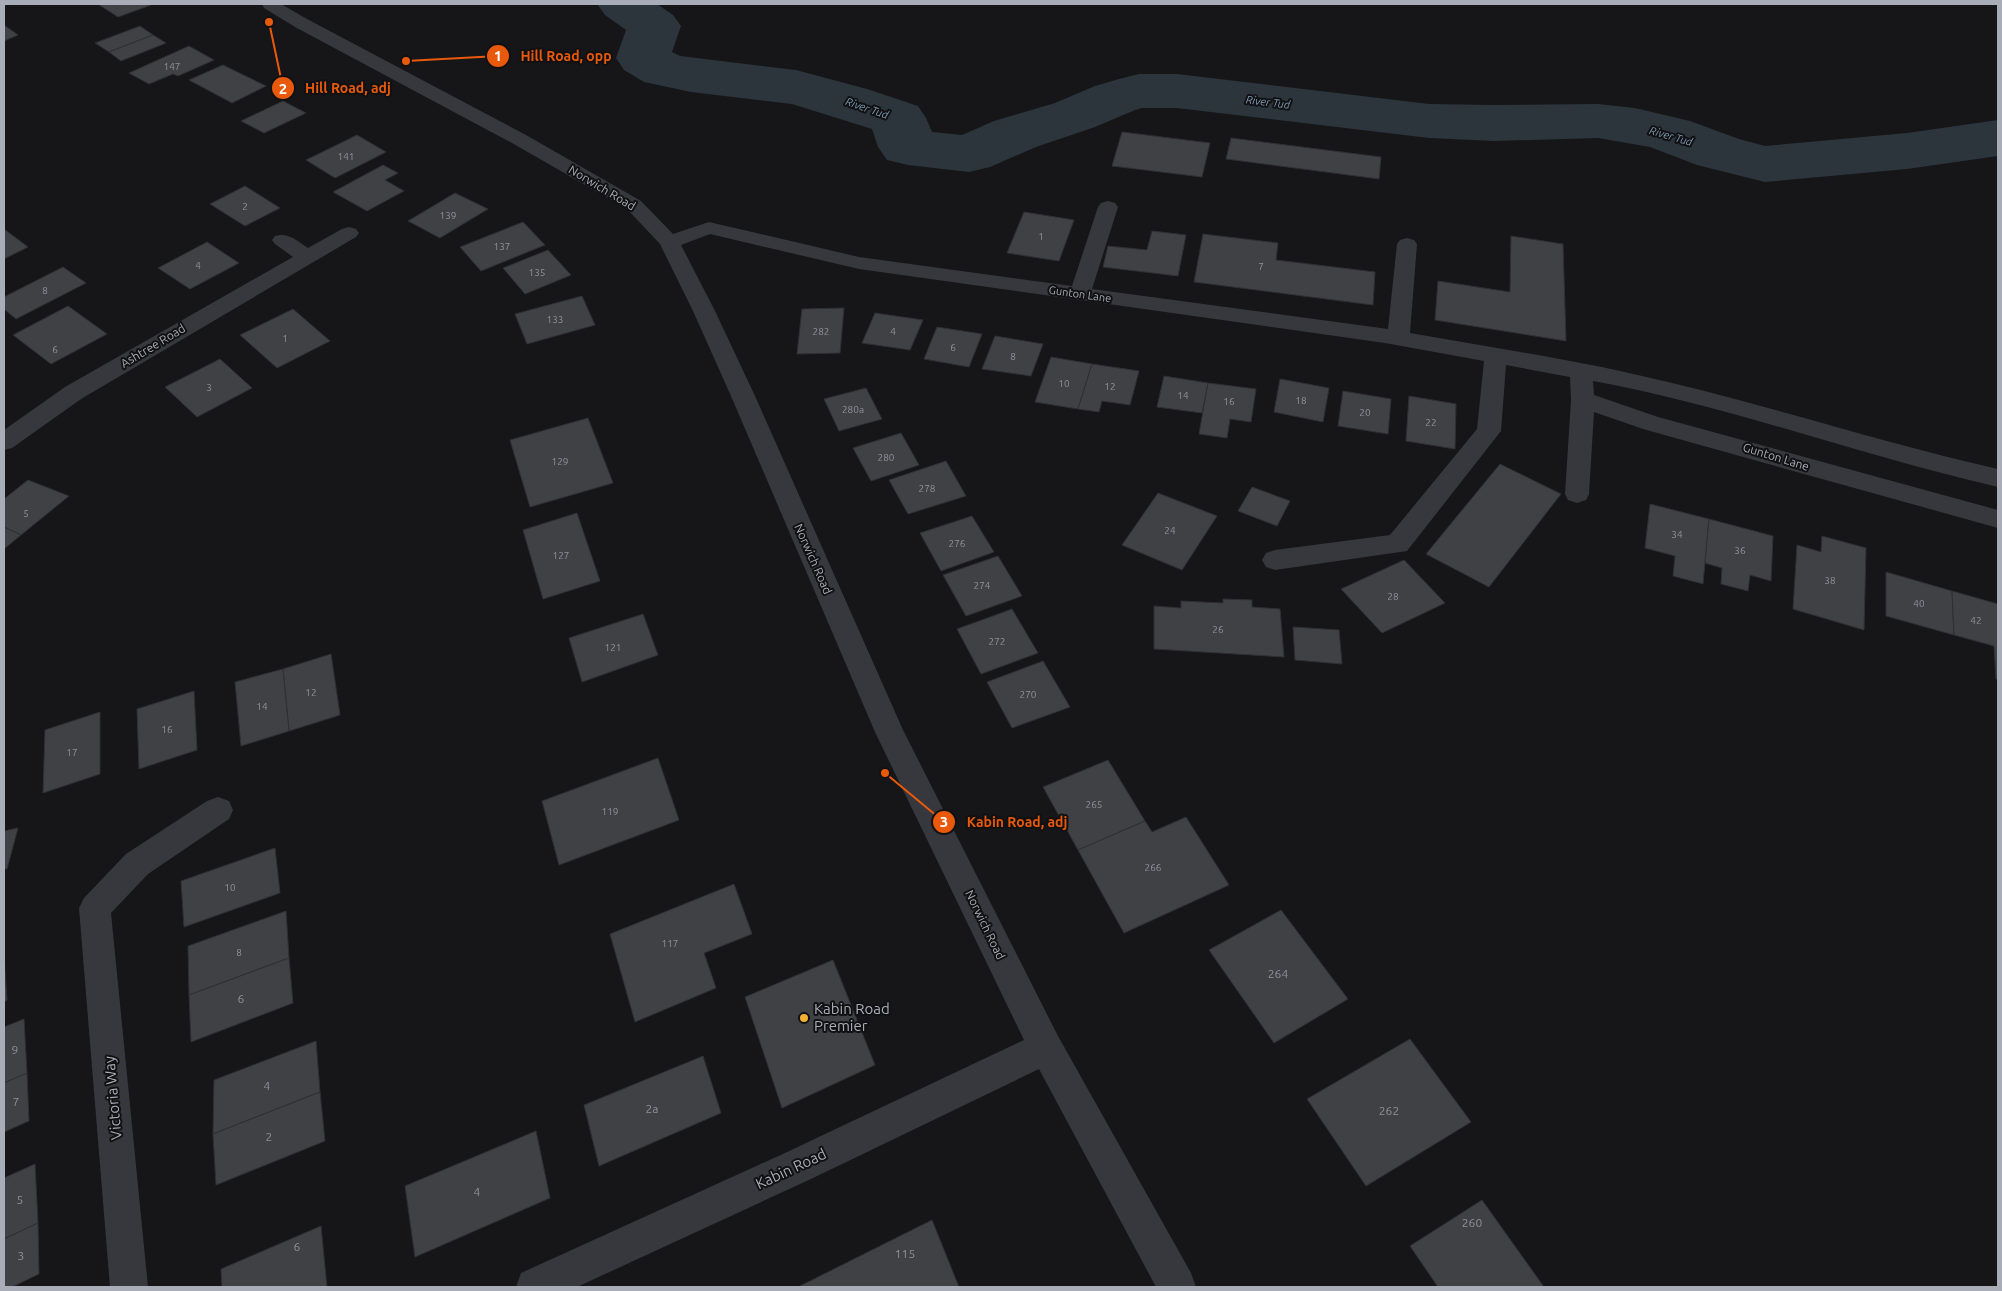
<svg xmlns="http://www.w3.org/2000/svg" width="2002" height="1291" viewBox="0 0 2002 1291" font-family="Ubuntu,sans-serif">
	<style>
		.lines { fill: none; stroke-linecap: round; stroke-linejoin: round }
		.river { fill: #2c353c; fill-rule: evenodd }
		.building { fill: #404145; stroke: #303034 }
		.minor { fill: #37383d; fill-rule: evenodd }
		.poi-dot { fill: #f2b134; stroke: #111113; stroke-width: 2 }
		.labels { text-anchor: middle; stroke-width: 4; stroke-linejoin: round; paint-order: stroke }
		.number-label { font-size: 10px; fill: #8e929b }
		.far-water-label { font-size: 11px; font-style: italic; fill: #7f9bb3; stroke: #111113 }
		.far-street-label { font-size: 11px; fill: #a8adb8; stroke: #111113 }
		.street-label { font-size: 12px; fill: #a8adb8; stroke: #111113 }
		.near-number-label { font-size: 12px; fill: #8e929b }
		.near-poi-label { font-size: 15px; fill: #a8adb8; stroke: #111113; text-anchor: start }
		.near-street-label { font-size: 15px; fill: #a8adb8; stroke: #111113 }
		.leader { fill: none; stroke: #e8590c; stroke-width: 2 }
		.callout-dot { fill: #e8590c; stroke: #111113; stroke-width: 2 }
		.mark-label { font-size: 15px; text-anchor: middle; font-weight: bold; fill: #fff }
		.callout-label { font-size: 14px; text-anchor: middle; font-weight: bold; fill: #e8590c; stroke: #111113; stroke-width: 4; stroke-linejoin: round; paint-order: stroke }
	</style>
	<rect width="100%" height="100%" fill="#161618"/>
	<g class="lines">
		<path class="river" d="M597 4H657L673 15 681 26 672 52 680 56 796 70 867 89 918 106 926 118 932 132 962 135 994 121 1055 103 1095 86 1119 79 1139 74H1177L1429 104 1494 105 1598 104 1635 108 1690 121 1739 139 1765 146 1907 133 1998 120V156L1907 169 1765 182 1697 165 1650 147 1598 138 1494 141 1429 138 1177 108H1142L1135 110 1095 127 1036 147 990 167 969 172 908 165 887 160 878 147 872 129 792 104 691 92 644 82 624 70 616 58 626 30 605 15Z"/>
	</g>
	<g class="building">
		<path d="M98 4H149L151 5 118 17Z"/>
		<path d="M4 25 18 35 4 41Z"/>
		<path d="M140 26 153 35 109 52 95 43Z"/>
		<path d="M153 35 166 43 121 61 109 52Z"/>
		<path d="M189 46 214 60 178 76 173 74 149 84 129 73Z"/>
		<path d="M223 65 266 86 232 103 189 80Z"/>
		<path d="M283 101 306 113 264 133 241 121Z"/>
		<path d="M1122 132 1210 143 1202 177 1112 166Z"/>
		<path d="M357 135 386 152 335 178 306 160Z"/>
		<path d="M1231 138 1381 157 1379 179 1226 159Z"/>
		<path d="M383 165 398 173 385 180 404 191 367 211 333 192Z"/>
		<path d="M245 186 280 208 245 226 210 204Z"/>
		<path d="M455 193 488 209 440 238 408 221Z"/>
		<path d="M1024 212 1074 220 1059 261 1007 253Z"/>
		<path d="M523 222 545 245 481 271 460 247Z"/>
		<path d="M4 229 28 247 4 259Z"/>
		<path d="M1152 231 1186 235 1178 276 1103 267 1108 246 1147 250Z"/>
		<path d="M1203 234 1278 243 1276 260 1375 272 1373 305 1194 282Z"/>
		<path d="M1511 236 1563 244 1566 341 1435 320 1438 281 1510 292Z"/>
		<path d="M207 242 239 263 190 289 158 268Z"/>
		<path d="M548 250 571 275 525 294 503 268Z"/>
		<path d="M63 267 86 283 16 319 4 309V297Z"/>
		<path d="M582 296 595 325 527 344 515 314Z"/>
		<path d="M68 306 107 334 51 364 13 335Z"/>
		<path d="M844 308 840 353 797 354 802 309Z"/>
		<path d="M293 309 330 341 277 368 240 335Z"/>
		<path d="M875 313 923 320 910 350 862 343Z"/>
		<path d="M937 327 982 334 969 367 924 359Z"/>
		<path d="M995 336 1043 344 1031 376 982 369Z"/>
		<path d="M1051 357 1092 364 1078 409 1035 402Z"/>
		<path d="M220 359 252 388 197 417 165 387Z"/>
		<path d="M1092 364 1139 371 1130 405 1102 401 1099 412 1078 409Z"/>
		<path d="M1164 376 1208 383 1202 413 1157 407Z"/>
		<path d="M1280 379 1329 388 1323 422 1274 412Z"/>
		<path d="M1208 383 1256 389 1251 422 1230 419 1227 438 1199 434Z"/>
		<path d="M866 388 882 419 839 431 824 399Z"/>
		<path d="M1343 391 1391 399 1388 434 1338 426Z"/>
		<path d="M1409 396 1456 404 1455 449 1406 441Z"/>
		<path d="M588 418 613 483 530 507 510 440Z"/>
		<path d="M901 433 919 465 871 481 853 448Z"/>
		<path d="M946 461 966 496 908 514 889 480Z"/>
		<path d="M1500 464 1561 494 1489 587 1426 554Z"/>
		<path d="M28 480 69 496 21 535 4 527V499Z"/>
		<path d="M1252 487 1290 501 1277 526 1238 511Z"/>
		<path d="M1158 493 1217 516 1182 570 1122 545Z"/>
		<path d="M1650 504 1709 519 1703 584 1673 576 1675 556 1645 548Z"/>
		<path d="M577 513 600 581 543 599 523 530Z"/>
		<path d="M972 516 994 552 941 571 920 533Z"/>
		<path d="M1709 519 1773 536 1771 581 1750 575 1748 591 1721 584 1722 568 1705 563Z"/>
		<path d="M4 527 21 535 4 549Z"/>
		<path d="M1822 536 1866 548 1864 630 1793 609 1797 545 1821 552Z"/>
		<path d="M998 556 1022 596 966 616 943 575Z"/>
		<path d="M1404 560 1445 603 1382 633 1341 589Z"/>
		<path d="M1886 572 1952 591 1954 635 1886 616Z"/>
		<path d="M1952 591 1998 604V679H1996L1994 646 1954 635Z"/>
		<path d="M1223 599 1252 600V607L1280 609 1284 657 1154 649V606L1181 608V601L1223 603Z"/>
		<path d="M1012 609 1038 653 981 674 957 629Z"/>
		<path d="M643 614 658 655 582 682 569 638Z"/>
		<path d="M1293 627 1339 630 1342 664 1295 660Z"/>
		<path d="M331 654 340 715 289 731 283 669Z"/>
		<path d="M1043 661 1070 707 1012 728 987 682Z"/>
		<path d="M283 669 289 731 241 746 235 682Z"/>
		<path d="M194 691 197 750 139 769 137 709Z"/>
		<path d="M100 712V774L43 793 45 730Z"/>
		<path d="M658 758 679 820 559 865 542 801Z"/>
		<path d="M1108 760 1145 821 1078 850 1043 787Z"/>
		<path d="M1186 817 1229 885 1124 933 1078 850 1145 821 1152 832Z"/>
		<path d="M18 828 7 869H4V831Z"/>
		<path d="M275 848 280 893 184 927 181 881Z"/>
		<path d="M734 884 752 934 704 953 716 988 635 1022 610 934Z"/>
		<path d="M1281 910 1348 999 1274 1043 1209 950Z"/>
		<path d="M286 911 289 958 189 995 188 946Z"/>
		<path d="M4 956 7 1000 4 1002Z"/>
		<path d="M289 958 293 1003 191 1042 189 995Z"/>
		<path d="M833 960 875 1065 782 1108 745 997Z"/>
		<path d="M24 1019 27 1073 4 1083V1027Z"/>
		<path d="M1410 1039 1471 1122 1366 1186 1307 1099Z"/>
		<path d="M316 1041 320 1092 213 1134 214 1080Z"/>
		<path d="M703 1056 721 1113 599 1166 584 1105Z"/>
		<path d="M27 1073 29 1121 4 1132V1083Z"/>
		<path d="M320 1092 325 1141 216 1185 213 1134Z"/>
		<path d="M536 1131 550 1198 415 1257 405 1186Z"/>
		<path d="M35 1164 38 1223 4 1239V1178Z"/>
		<path d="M1482 1200 1544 1287H1438L1410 1246Z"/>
		<path d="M932 1220 959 1287H798Z"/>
		<path d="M38 1223 39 1274 12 1287H4V1239Z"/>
		<path d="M321 1226 327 1287H222L221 1269Z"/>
	</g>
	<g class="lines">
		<g class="minor">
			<path d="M262 4H281L307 19 526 135 641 201 673 234 709 222 859 257 1072 286 1098 207 1101 203 1108 201 1115 203 1118 207 1092 289 1388 329 1397 244 1400 240 1407 238 1414 240 1417 244 1410 333C1483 346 1557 357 1629 373 1753 400 1874 441 1998 469V487C1862 456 1730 406 1593 381L1594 395 1658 417 1998 510V528L1643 429 1594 412 1589 494 1586 500 1577 503 1568 500 1565 494 1571 400 1570 377 1506 365 1501 431 1407 551 1275 570 1266 567 1262 560 1266 553 1275 550 1390 535 1477 429 1484 361 1385 343 859 269 710 234 681 245 715 311 755 396 903 730 1058 1036 1191 1273 1196 1287H1156L1039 1069 811 1179 577 1287H516L521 1273 785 1153 1024 1040 875 732 731 396 693 311 660 244 627 209 512 143 295 27 264 8Z"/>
			<path d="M349 227 356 229 359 233 356 237 81 399 12 448 4 450V430L65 387 293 257 275 244 272 240 275 236C288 232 297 241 308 248L342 229Z"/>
			<path d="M218 797 229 801 233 810 229 819 148 874 111 913 148 1287H110L79 908 84 898 126 854 207 801Z"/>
		</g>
	</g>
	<circle class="poi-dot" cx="804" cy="1018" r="5"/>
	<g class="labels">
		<g class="number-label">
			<text x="172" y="70">147</text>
			<text x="346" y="160">141</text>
			<text x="245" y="210">2</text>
			<text x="448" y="219">139</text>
			<text x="1041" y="240">1</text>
			<text x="502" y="250">137</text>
			<text x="198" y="269">4</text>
			<text x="1261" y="270">7</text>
			<text x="537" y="276">135</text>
			<text x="45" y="294">8</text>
			<text x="555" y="323">133</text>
			<text x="821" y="335">282</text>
			<text x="893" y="335">4</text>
			<text x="285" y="342">1</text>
			<text x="953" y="351">6</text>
			<text x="55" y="353">6</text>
			<text x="1013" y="360">8</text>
			<text x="1064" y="387">10</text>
			<text x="1110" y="390">12</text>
			<text x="209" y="391">3</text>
			<text x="1183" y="399">14</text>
			<text x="1301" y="404">18</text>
			<text x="1229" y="405">16</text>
			<text x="853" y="413">280a</text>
			<text x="1365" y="416">20</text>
			<text x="1431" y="426">22</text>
			<text x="886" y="461">280</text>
			<text x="560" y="465">129</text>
			<text x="927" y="492">278</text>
			<text x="26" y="517">5</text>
			<text x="1170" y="534">24</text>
			<text x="1677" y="538">34</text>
			<text x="957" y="547">276</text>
			<text x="1740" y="554">36</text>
			<text x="561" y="559">127</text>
			<text x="1830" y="584">38</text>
			<text x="982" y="589">274</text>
			<text x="1393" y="600">28</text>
			<text x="1919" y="607">40</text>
			<text x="1976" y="624">42</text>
			<text x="1218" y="633">26</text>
			<text x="997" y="645">272</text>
			<text x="613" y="651">121</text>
			<text x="311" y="696">12</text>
			<text x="1028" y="698">270</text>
			<text x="262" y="710">14</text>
			<text x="167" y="733">16</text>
			<text x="72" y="756">17</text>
			<text x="1094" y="808">265</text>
			<text x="610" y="815">119</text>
			<text x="1153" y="871">266</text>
			<text x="230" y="891">10</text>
			<text x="670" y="947">117</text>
			<text x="239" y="956">8</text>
		</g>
		<g class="far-water-label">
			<text transform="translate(1268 102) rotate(7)" y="4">River Tud</text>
			<text transform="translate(867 108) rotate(19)" y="4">River Tud</text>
			<text transform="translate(1671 136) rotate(16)" y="4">River Tud</text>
		</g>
		<g class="far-street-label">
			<text transform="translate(1080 294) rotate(8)" y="4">Gunton Lane</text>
		</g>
		<g class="street-label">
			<text transform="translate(602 188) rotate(31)" y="4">Norwich Road</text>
			<text transform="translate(153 346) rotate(-31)" y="4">Ashtree Road</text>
			<text transform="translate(1776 457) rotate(17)" y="4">Gunton Lane</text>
			<text transform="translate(813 559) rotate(66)" y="4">Norwich Road</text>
			<text transform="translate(985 925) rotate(64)" y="4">Norwich Road</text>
		</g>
		<g class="near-number-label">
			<text x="1278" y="978">264</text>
			<text x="241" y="1003">6</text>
			<text x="15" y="1054">9</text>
			<text x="267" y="1090">4</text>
			<text x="16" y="1106">7</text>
			<text x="652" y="1113">2a</text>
			<text x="1389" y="1115">262</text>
			<text x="269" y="1141">2</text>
			<text x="477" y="1196">4</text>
			<text x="20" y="1204">5</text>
			<text x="1472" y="1227">260</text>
			<text x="297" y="1251">6</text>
			<text x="905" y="1258">115</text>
			<text x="21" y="1260">3</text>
		</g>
		<g class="near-poi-label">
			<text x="814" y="1014">Kabin Road<tspan x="814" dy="17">Premier</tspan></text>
		</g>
		<g class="near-street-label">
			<text transform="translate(113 1098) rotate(-95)" y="5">Victoria Way</text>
			<text transform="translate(791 1169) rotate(-25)" y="5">Kabin Road</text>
		</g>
	</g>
	<path class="leader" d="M406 61L498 56M269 22L283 88M885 773L944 822"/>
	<g class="callout-dot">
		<circle cx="406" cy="61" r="5"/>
		<circle cx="269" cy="22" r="5"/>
		<circle cx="885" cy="773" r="5"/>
		<circle cx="498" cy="56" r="12"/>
		<circle cx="283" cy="88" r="12"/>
		<circle cx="944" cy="822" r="12"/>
	</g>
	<g class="mark-label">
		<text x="498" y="61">1</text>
		<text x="283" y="94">2</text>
		<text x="944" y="827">3</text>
	</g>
	<g class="callout-label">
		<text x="566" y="61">Hill Road, opp</text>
		<text x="348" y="93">Hill Road, adj</text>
		<text x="1017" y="827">Kabin Road, adj</text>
	</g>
	<rect width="2002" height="1291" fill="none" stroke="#a8adb8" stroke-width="10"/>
</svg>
